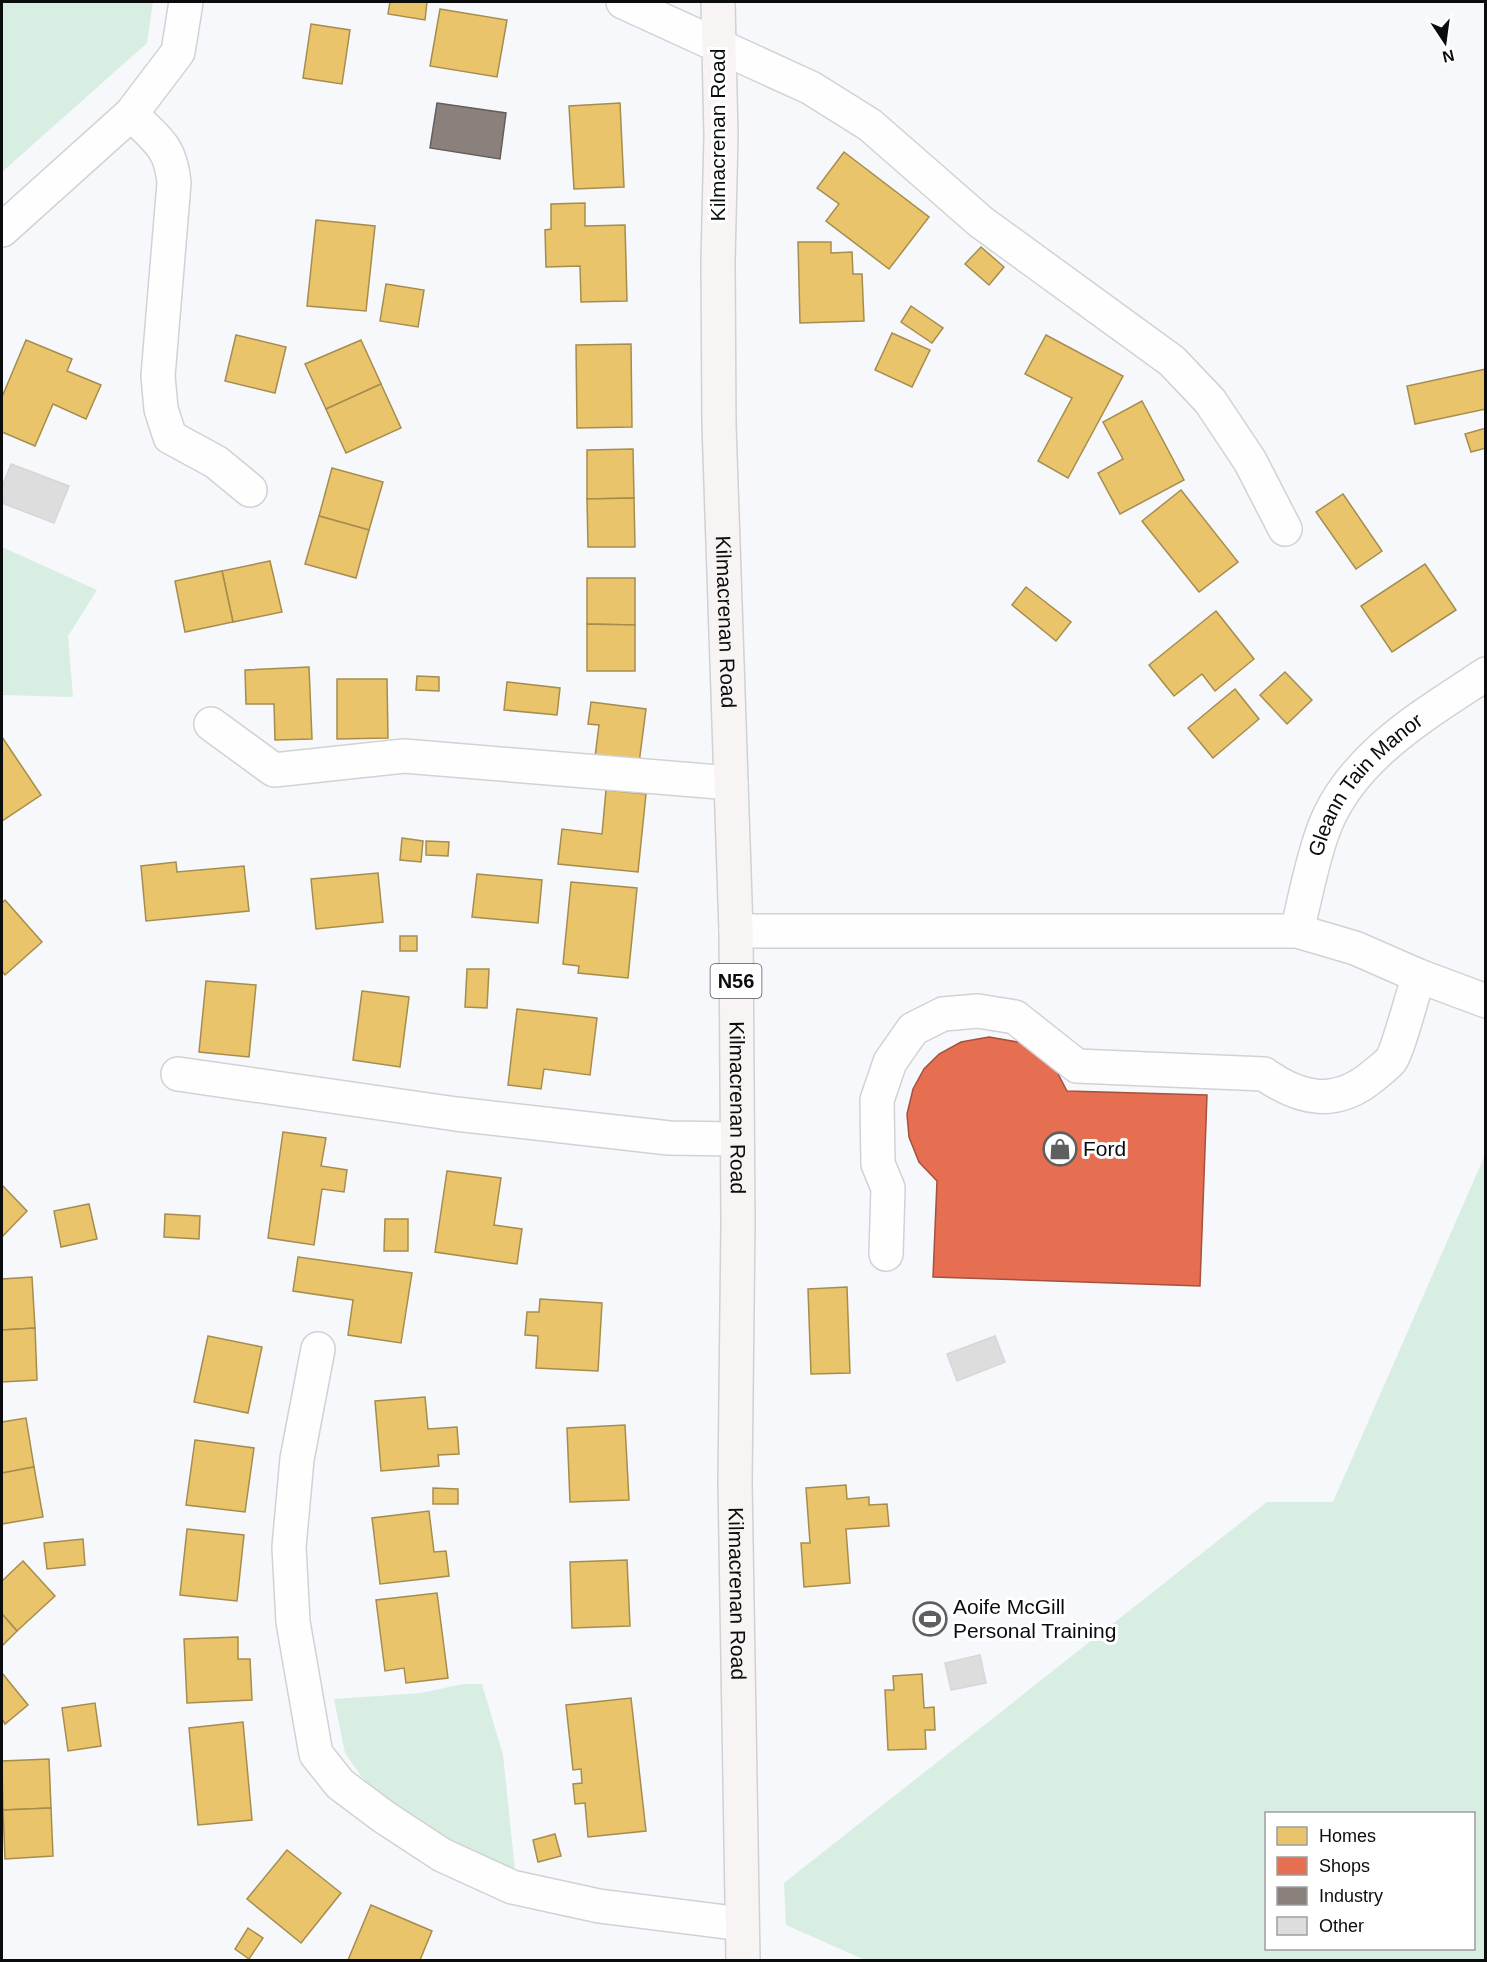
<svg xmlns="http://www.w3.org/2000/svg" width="1487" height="1962" viewBox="0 0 1487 1962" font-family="Arial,sans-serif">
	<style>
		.green { fill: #d8eee2; fill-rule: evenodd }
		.homes { fill: #e9c46a; stroke: #a68d4e; stroke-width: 1.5 }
		.shops { fill: #e76f51; stroke: #a5513d; stroke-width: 1.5 }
		.industry { fill: #8a817c; stroke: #645e5b; stroke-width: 1.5 }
		.building { fill: #ddddde; stroke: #d7d6d8; stroke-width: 1.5 }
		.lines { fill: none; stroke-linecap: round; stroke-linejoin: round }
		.minor-casing { stroke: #d1d2d4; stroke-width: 36 }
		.major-casing { stroke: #d0d1d2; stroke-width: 36 }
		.minor { stroke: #fefefe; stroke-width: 33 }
		.major { stroke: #f8f4f3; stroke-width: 33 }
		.labels { text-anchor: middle; stroke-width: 6; stroke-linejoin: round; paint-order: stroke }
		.shield { fill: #fff; stroke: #545556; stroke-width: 1.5 }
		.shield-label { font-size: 20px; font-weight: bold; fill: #0b0c0d }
		.street-label { font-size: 21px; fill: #0b0c0d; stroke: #fff }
		.poi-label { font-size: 21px; fill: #0b0c0d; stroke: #fff; text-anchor: start }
	</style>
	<rect width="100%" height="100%" fill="#f6f8fb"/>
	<g class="green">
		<path d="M2 2H153L147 43 2 172Z"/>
		<path d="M2 547 97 590 68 636 73 697 2 695Z"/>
		<path d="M1485 1155V1960H865L786 1925 784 1883 1267 1502H1333ZM1266 1814H1474V1948H1266Z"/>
		<path d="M463 1684H482L503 1755 515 1870 471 1857 395 1808 361 1776 345 1753 334 1699 421 1693Z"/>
	</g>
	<g class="homes">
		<path d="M390 2H427L425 20 388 14Z"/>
		<path d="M440 9 507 20 497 77 430 66Z"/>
		<path d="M311 24 350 30 342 84 303 78Z"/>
		<path d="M620 103 624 187 574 189 569 106Z"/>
		<path d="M844 152 929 217 889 269 826 221 839 204 817 188Z"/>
		<path d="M585 203V226L625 225 627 301 581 302 580 266 546 267 545 230 551 229V204Z"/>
		<path d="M316 220 375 226 366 311 307 306Z"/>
		<path d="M798 242H831V253L852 252 853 274H862L864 321 800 323Z"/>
		<path d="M981 247 1004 267 989 285 965 264Z"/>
		<path d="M386 284 424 290 418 327 380 321Z"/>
		<path d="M911 306 943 328 932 343 901 322Z"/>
		<path d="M892 333 930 350 912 387 875 370Z"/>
		<path d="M236 335 286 347 275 393 225 381Z"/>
		<path d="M1046 335 1123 376 1068 478 1038 461 1072 398 1025 374Z"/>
		<path d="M26 340 72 359 67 371 101 385 86 419 53 404 35 446 2 432V397Z"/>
		<path d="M361 340 381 384 326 409 305 364Z"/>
		<path d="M631 344 632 427 577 428 576 345Z"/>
		<path d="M1486 369V409L1415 424 1407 386Z"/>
		<path d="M381 384 401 428 346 453 326 409Z"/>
		<path d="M1142 401 1184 480 1120 514 1098 473 1123 459 1103 422Z"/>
		<path d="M1486 428V448L1471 452 1465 434Z"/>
		<path d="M633 449 634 498 587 499V450Z"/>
		<path d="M332 468 383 482 369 530 319 516Z"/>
		<path d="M1181 490 1238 562 1199 592 1142 521Z"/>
		<path d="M1343 494 1382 551 1356 569 1316 512Z"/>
		<path d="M634 498 635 547H588L587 499Z"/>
		<path d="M319 516 369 530 356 578 305 564Z"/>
		<path d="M270 561 282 612 233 622 222 571Z"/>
		<path d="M1425 564 1456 610 1392 652 1361 606Z"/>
		<path d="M222 571 233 622 185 632 175 581Z"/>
		<path d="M587 578H635V625L587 624Z"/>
		<path d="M1026 587 1071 622 1056 641 1012 605Z"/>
		<path d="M1216 611 1254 659 1215 691 1202 674 1174 696 1149 665Z"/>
		<path d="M587 624 635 625V671H587Z"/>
		<path d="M309 667 312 739 275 740 274 704H246L245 670Z"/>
		<path d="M1285 672 1312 700 1287 724 1260 695Z"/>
		<path d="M417 676 439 677V691L416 690Z"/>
		<path d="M337 679H387L388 738 337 739Z"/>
		<path d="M507 682 560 688 557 715 504 710Z"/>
		<path d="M1235 689 1259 719 1213 758 1188 728Z"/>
		<path d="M591 702 646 709 638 771 594 765 599 725 588 724Z"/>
		<path d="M2 737 41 795 2 821Z"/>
		<path d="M606 790 646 794 638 872 558 864 562 829 602 834Z"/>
		<path d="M402 838 423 841 421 862 400 860Z"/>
		<path d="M426 841 449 842 448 856 426 855Z"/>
		<path d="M176 862 177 872 244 866 249 911 146 921 141 866Z"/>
		<path d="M378 873 383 922 316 929 311 879Z"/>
		<path d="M477 874 542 880 538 923 472 917Z"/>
		<path d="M571 882 637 888 628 978 578 973 579 966 563 964Z"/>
		<path d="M5 900 42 942 5 975 2 971V903Z"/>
		<rect x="400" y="936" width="17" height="15"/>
		<path d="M467 969H489L487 1008 465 1007Z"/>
		<path d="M206 981 256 985 249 1057 199 1052Z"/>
		<path d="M362 991 409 997 400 1067 353 1060Z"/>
		<path d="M517 1009 597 1018 590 1075 544 1069 541 1089 508 1085Z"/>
		<path d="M283 1132 326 1138 321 1166 347 1170 344 1192 322 1189 314 1245 268 1238Z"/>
		<path d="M447 1171 501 1178 494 1225 522 1229 517 1264 435 1252Z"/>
		<path d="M2 1185 27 1211 2 1237Z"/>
		<path d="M89 1204 97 1239 61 1247 54 1211Z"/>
		<path d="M165 1214 200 1216 199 1239 164 1237Z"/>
		<path d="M385 1219H408V1251H384Z"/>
		<path d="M298 1257 412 1273 401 1343 348 1335 353 1300 293 1291Z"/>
		<path d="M32 1277 35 1328 2 1330V1279Z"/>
		<path d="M847 1287 850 1373 811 1374 808 1289Z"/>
		<path d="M540 1299 602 1303 598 1371 536 1368 538 1336 525 1335 527 1312H539Z"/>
		<path d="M35 1328 37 1380 2 1382V1330Z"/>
		<path d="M208 1336 262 1347 248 1413 194 1402Z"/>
		<path d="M425 1397 428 1429 457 1427 459 1454 438 1455 439 1466 381 1471 375 1401Z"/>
		<path d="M26 1418 34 1467 2 1473V1422Z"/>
		<path d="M625 1425 629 1500 570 1502 567 1428Z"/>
		<path d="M195 1440 254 1448 245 1512 186 1505Z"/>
		<path d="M34 1467 43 1517 2 1524V1473Z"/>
		<path d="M846 1485 847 1499 869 1497V1505L887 1504 889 1526 846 1529 850 1583 804 1587 801 1543H810L806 1488Z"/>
		<path d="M433 1488 458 1489V1504H433Z"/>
		<path d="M429 1511 434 1552 446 1551 449 1576 380 1584 372 1518Z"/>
		<path d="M187 1529 244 1535 237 1601 180 1595Z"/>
		<path d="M83 1539 85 1565 47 1569 44 1543Z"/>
		<path d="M627 1560 630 1626 572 1628 570 1562Z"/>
		<path d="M23 1561 55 1596 17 1631 2 1614V1581Z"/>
		<path d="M437 1593 448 1678 406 1683 404 1668 385 1671 376 1600Z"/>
		<path d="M2 1614 17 1631 2 1646Z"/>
		<path d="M238 1637V1659H250L252 1700 187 1703 184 1639Z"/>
		<path d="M2 1673 28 1705 5 1724 2 1719Z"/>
		<path d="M922 1674 924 1708 934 1707 935 1730H925L926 1749 888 1750 885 1690H894L893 1676Z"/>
		<path d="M631 1698 646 1831 588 1837 585 1803 575 1804 573 1784 582 1783 581 1769 573 1770 566 1705Z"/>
		<path d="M95 1703 101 1746 68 1751 62 1708Z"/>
		<path d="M243 1722 252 1820 198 1825 189 1728Z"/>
		<path d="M49 1759 51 1808 3 1810 2 1761Z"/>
		<path d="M51 1808 53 1856 5 1859 3 1810Z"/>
		<path d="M555 1834 561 1856 538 1862 533 1840Z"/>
		<path d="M287 1850 341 1893 301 1943 247 1899Z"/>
		<path d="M371 1905 432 1931 420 1960H348Z"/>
		<path d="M248 1928 263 1938 249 1959 235 1949Z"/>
	</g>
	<path class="shops" d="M989 1037 1023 1043 1045 1058 1057 1072 1067 1091 1207 1095 1200 1286 933 1277 937 1181 919 1162 909 1137 907 1114 913 1089 924 1069 939 1054 961 1042Z"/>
	<path class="industry" d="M437 103 506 113 500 159 430 148Z"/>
	<g class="building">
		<path d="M11 464 69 486 54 523 2 503V487Z"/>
		<path d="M995 1336 1005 1362 957 1381 947 1354Z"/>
		<path d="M980 1655 986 1683 951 1690 945 1663Z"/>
	</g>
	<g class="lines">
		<g class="minor-casing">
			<g id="minor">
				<path d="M623 2 811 88 870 125 981 222 1172 361 1210 401 1250 461 1285 529"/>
				<path d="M131 114C156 139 171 146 174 183L158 376 161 409 170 437 216 462 250 490"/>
				<path d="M2 230 131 114 178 52 186 2"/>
				<path d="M211 724 274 770 404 756 731 783"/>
				<path d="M736 931H1297L1355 948 1419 976 1486 1001"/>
				<path id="s1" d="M1297 931C1305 899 1311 865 1322 834 1347 759 1424 715 1486 674"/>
				<path d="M178 1074 456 1114 669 1138 737 1139"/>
				<path d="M886 1254 888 1188 878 1164 877 1100 890 1062 913 1029 943 1014 978 1011 1015 1017 1077 1066 1264 1074C1301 1100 1336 1107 1373 1076 1379 1071 1386 1066 1391 1060 1398 1051 1413 992 1419 976"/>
				<path d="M318 1349 297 1459 289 1547 293 1622 316 1754 340 1784 384 1817 442 1855 512 1887 599 1906 742 1924"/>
			</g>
		</g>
		<g class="major-casing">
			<g id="major">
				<path id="s2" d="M718 2 721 136 718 260 719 424 736 931 738 1223 735 1482 743 1960"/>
			</g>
		</g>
		<use href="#minor" class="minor"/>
		<use href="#major" class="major"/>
	</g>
	<defs>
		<g id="shop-ring" transform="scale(1.725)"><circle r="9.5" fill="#fff" stroke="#5d5f60" stroke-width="1.5"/><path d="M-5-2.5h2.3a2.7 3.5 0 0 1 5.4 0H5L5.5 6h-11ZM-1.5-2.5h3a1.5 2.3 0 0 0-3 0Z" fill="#5d5f60"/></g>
		<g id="stadium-ring" transform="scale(1.725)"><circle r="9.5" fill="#fff" stroke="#5d5f60" stroke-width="1.5"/><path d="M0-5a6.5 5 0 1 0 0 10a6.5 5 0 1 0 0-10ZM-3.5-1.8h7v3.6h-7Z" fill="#5d5f60"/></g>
	</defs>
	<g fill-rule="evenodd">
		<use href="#shop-ring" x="1060" y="1149"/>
		<use href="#stadium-ring" x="930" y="1619"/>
	</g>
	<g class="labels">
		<rect class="shield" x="710.5" y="964" width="51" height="34" rx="4.5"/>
		<g class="shield-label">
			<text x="736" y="988">N56</text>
		</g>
		<g class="street-label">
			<text transform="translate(718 135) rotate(-90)" y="7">Kilmacrenan Road</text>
			<text dy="7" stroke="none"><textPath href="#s2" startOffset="620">Kilmacrenan Road</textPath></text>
			<text dy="7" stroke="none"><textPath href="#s1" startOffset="166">Gleann Tain Manor</textPath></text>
			<text dy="7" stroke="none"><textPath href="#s2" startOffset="1106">Kilmacrenan Road</textPath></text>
			<text dy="7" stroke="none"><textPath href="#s2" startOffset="1592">Kilmacrenan Road</textPath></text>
		</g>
		<g class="poi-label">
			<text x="1083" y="1156">Ford</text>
			<text x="953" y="1614">Aoife McGill<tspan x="953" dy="24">Personal Training</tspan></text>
		</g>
	</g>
	<rect width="1487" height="1962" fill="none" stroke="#0b0c0d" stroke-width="6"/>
	<rect x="1265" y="1812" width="210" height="138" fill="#ffffff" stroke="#9d9e9e" stroke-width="1.5"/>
	<rect x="1277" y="1827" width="30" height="18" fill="#e9c46a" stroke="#9d9e9e" stroke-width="1.5"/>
	<text x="1319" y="1842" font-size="18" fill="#0b0c0d">Homes</text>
	<rect x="1277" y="1857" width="30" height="18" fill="#e76f51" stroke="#9d9e9e" stroke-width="1.5"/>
	<text x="1319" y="1872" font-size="18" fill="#0b0c0d">Shops</text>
	<rect x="1277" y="1887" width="30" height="18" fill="#8a817c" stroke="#9d9e9e" stroke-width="1.5"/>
	<text x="1319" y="1902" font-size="18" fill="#0b0c0d">Industry</text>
	<rect x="1277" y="1917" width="30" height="18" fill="#ddddde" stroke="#9d9e9e" stroke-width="1.5"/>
	<text x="1319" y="1932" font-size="18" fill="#0b0c0d">Other</text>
	<g transform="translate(1445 42) rotate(167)" stroke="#ffffff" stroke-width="4.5" paint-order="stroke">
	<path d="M0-4.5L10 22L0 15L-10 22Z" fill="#0b0c0d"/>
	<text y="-9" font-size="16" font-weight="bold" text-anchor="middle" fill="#0b0c0d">N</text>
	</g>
</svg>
